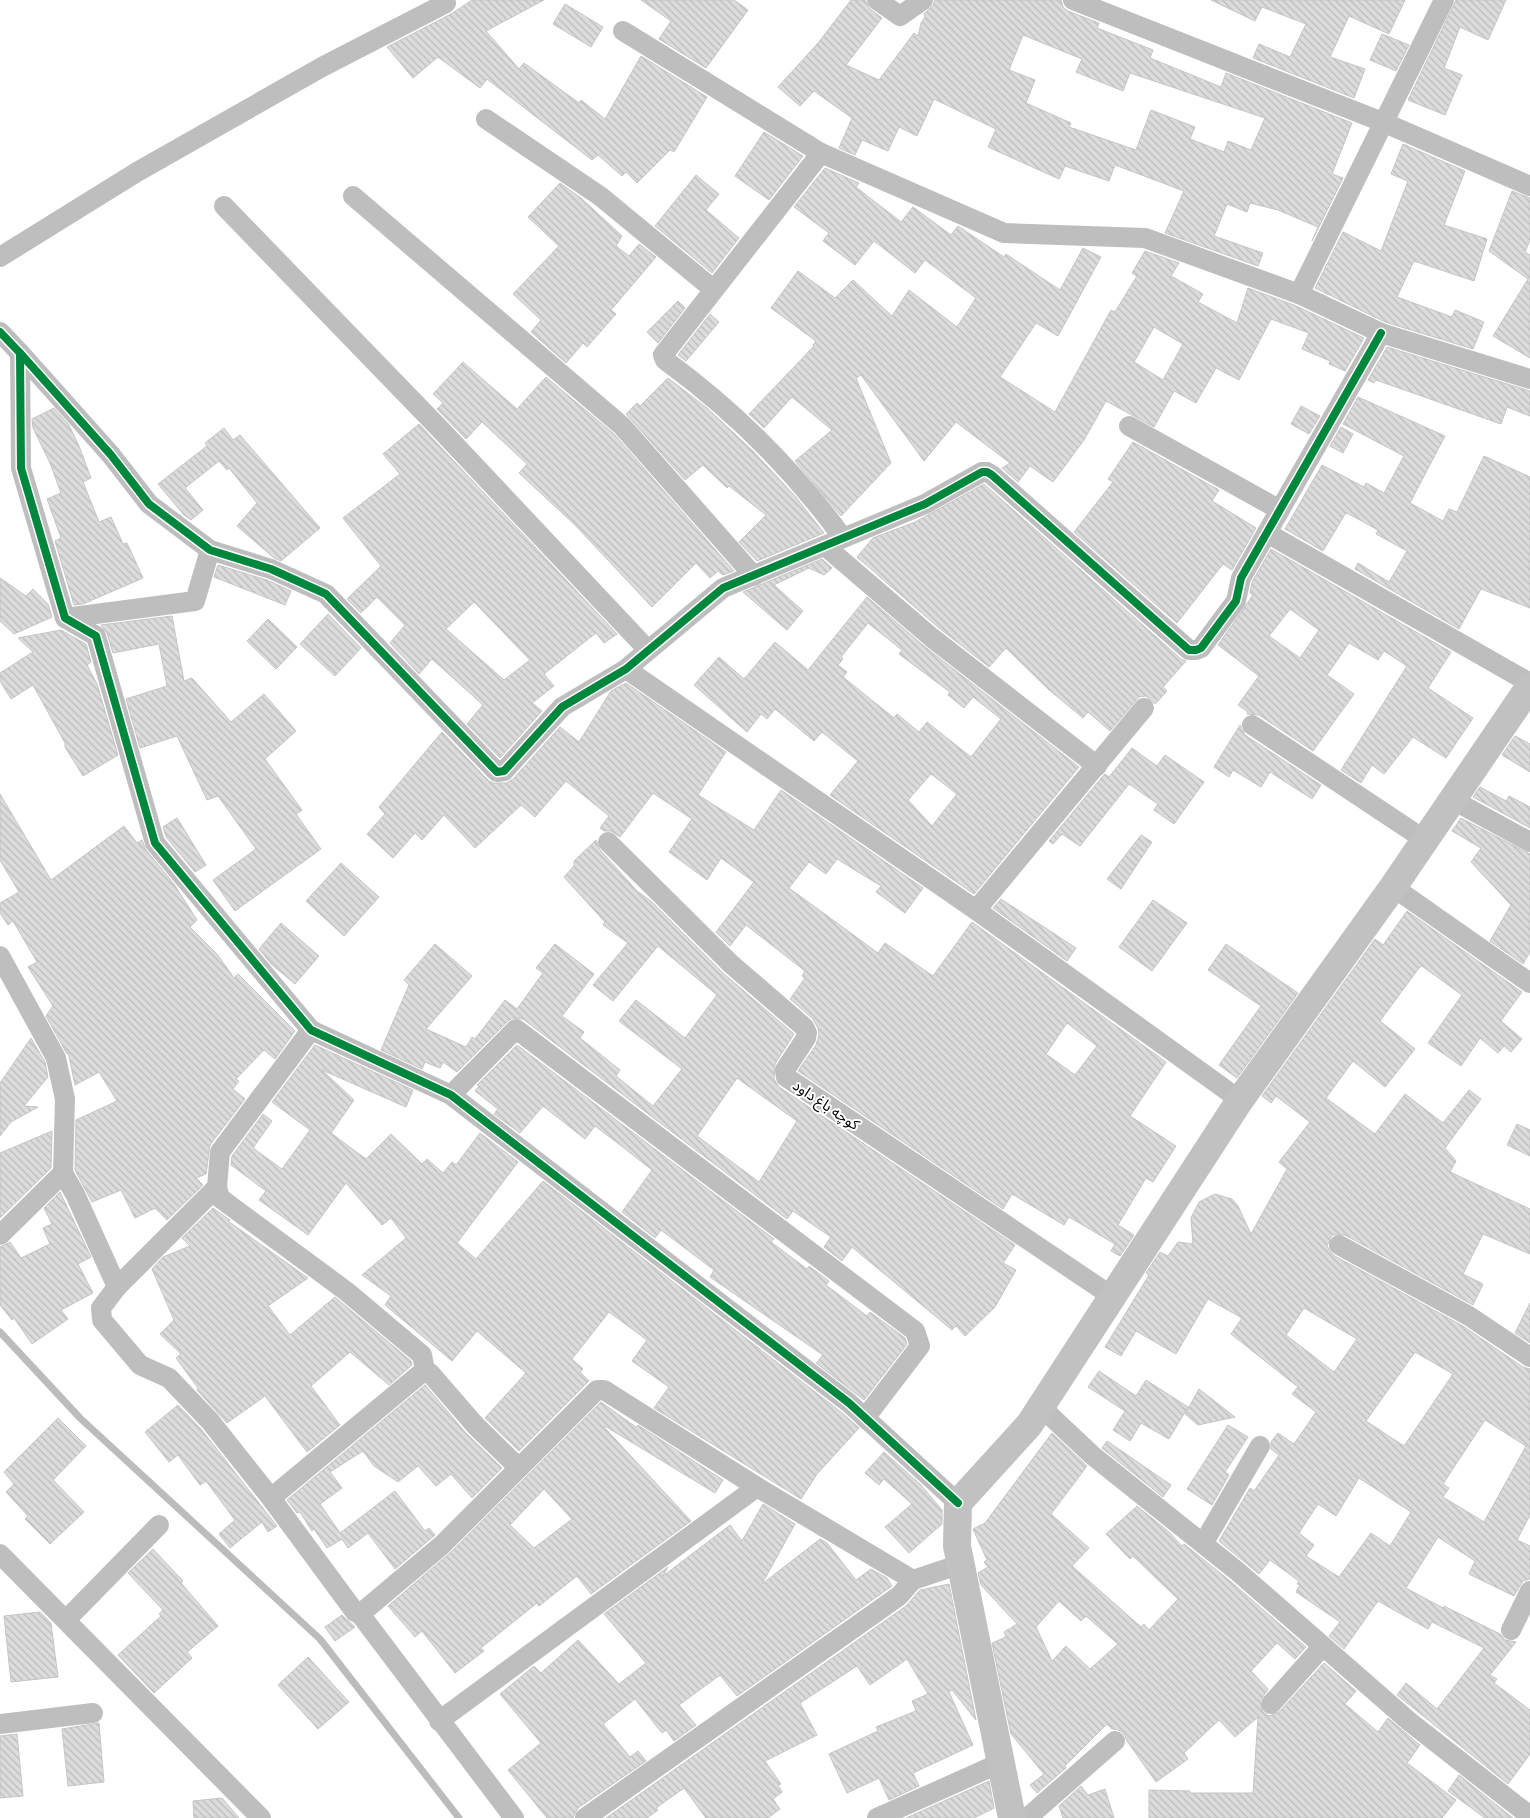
<svg xmlns="http://www.w3.org/2000/svg" width="1530" height="1818" viewBox="0 0 1530 1818" font-family="Signika,'Noto Sans Arabic',sans-serif">
	<style>
		.lines { fill: none; stroke-linecap: round; stroke-linejoin: round }
		.stream { stroke: #bcbcbc; stroke-width: 7 }
		.building { fill: url(#building-back-hatch); stroke: #c5c5c5; fill-rule: evenodd }
		.street { stroke: #bebebe; stroke-width: 20 }
		.secondary { stroke: #c1c1c1; stroke-width: 28 }
		.cycleway-casing { stroke: #fff; stroke-width: 11 }
		.cycleway { stroke: #00873e; stroke-width: 8 }
		.labels { text-anchor: middle; stroke-width: 4; stroke-linejoin: round; paint-order: stroke }
		.street-label { font-size: 15px; fill: #000; stroke: #fff }
	</style>
	<defs>
		<pattern id="building-back-hatch" width="6" height="6" patternUnits="userSpaceOnUse" patternTransform="scale(1.25)"><rect width="6" height="6" fill="#dcdcdc"/><path d="M-1 5l2 2M0 0l6 6M5-1l2 2" fill="none" stroke="#bbb"/></pattern>
	</defs>
	<rect width="100%" height="100%" fill="#fff"/>
	<g class="lines">
		<path class="stream" d="M0 1332 80 1418 320 1639 459 1818"/>
	</g>
	<g class="building">
		<path d="M472 0H544L486 31 519 69 524 63 579 103 581 100 605 119 641 56 707 97 674 152 670 150 637 183 626 172 622 176 598 155 592 160 487 79 480 88 438 57 413 78 387 47 451 14Z"/>
		<path d="M641 0H734L748 10 706 68 659 39 671 21Z"/>
		<path d="M851 0H865L870 9 882 18 846 65 879 80 914 33 918 36 921 23 925 17 924 14 933 5 935 0H1061L1063 7 1068 11 1099 23 1097 28 1153 50 1150 58 1221 87 1226 73 1352 123 1332 174 1343 178 1312 241 1318 227 1278 210 1250 203 1247 212 1227 204 1214 236 1263 253 1258 266 1165 233 1184 191 1115 165 1109 181 1065 166 1059 179 988 147 996 129 934 99 917 136 899 127 888 151 862 140 855 155 839 148 852 118 814 91 800 106 778 87 818 43ZM1023 35 1082 59 1076 72 1123 91 1130 73 1265 118 1251 150 1228 141 1224 152 1190 139 1195 127 1151 110 1136 150 1069 127 1071 123 1026 103 1035 80 1009 70Z"/>
		<path d="M1211 0H1405L1389 34 1349 16 1330 57 1365 69 1354 98 1253 58 1259 44 1290 57 1306 24 1262 7 1255 21Z"/>
		<path d="M1456 0H1506L1488 40 1460 27 1444 68 1462 75 1445 115 1408 100Z"/>
		<path d="M565 4 603 27 591 47 553 24Z"/>
		<path d="M1382 34 1409 45 1396 71 1370 60Z"/>
		<path d="M764 132 803 156 769 200 735 176Z"/>
		<path d="M1403 144 1465 171 1444 225 1487 239 1474 281 1414 261 1397 297 1452 317 1455 310 1484 322 1473 349 1385 322 1315 288 1343 232 1381 251 1408 181 1391 174Z"/>
		<path d="M825 168 859 183 856 187 901 222 913 207 951 235 958 226 1004 257 1006 254 1060 290 1083 248 1101 257 1058 336 1036 323 1000 377 1055 412 1111 310 1115 312 1137 276 1132 273 1145 251 1179 263 1171 276 1203 294 1198 302 1237 323 1248 288 1294 305 1364 338 1345 371 1329 364 1330 361 1302 349 1309 333 1271 319 1239 380 1216 368 1196 403 1174 391 1154 427 1106 401 1084 440 1053 482 1030 466 1018 482 1002 468 1010 463 956 422 924 461 861 375 856 378 891 463 841 516 795 461 832 430 792 397 764 428 749 414 814 346 813 345 816 341 771 308 798 271 835 298 853 280 892 316 909 290 957 327 976 298 925 260 915 273 874 241 855 265 823 241 829 233 794 207ZM1154 327 1183 344 1163 380 1134 362Z"/>
		<path d="M696 175 719 194 706 210 739 238 712 273 655 226Z"/>
		<path d="M560 183 581 198 622 236 616 246 629 256 639 244 656 257 611 310 616 314 587 347 583 343 566 363 531 332 541 320 513 294 559 246 528 217Z"/>
		<path d="M1512 191 1530 198V240L1525 252 1530 255V358L1493 336 1528 279 1489 251Z"/>
		<path d="M678 301 685 308 658 343 647 332Z"/>
		<path d="M710 314 719 322 686 361 678 355Z"/>
		<path d="M1387 347 1530 391V416L1507 407 1501 424 1376 380 1374 383 1368 380Z"/>
		<path d="M463 362 517 409 546 377 614 434 734 571 723 575 718 571 710 578 696 563 652 607 575 525 519 473 527 464 482 422 466 439 437 409 443 403 433 394Z"/>
		<path d="M668 378 707 408 753 451 795 496 824 533 757 561 739 542 766 515 729 486 727 488 703 465 685 480 626 414 637 403 640 406Z"/>
		<path d="M1358 397 1445 436 1410 503 1443 521 1449 509 1457 512 1484 456 1530 477V608L1481 589 1459 629 1355 569 1358 563 1389 582 1407 551 1376 534 1378 530 1347 513 1345 514 1323 551 1285 529 1322 465 1364 487 1366 483 1384 493 1404 456 1343 424Z"/>
		<path d="M1301 406 1320 416 1309 434 1291 424Z"/>
		<path d="M54 408 69 425 79 446 91 478 83 482 99 522 111 517 123 544 127 543 143 578 83 604 74 605 55 541 61 538 47 499 61 493 50 463 33 428 32 419Z"/>
		<path d="M419 424 617 634 604 643 596 633 544 674 554 686 532 703 542 711 500 758 467 724 483 705 432 659 419 674 390 643 405 625 377 597 361 613 347 599 381 566 343 518 400 474 383 454ZM474 602 530 660 504 680 446 629Z"/>
		<path d="M1341 427 1353 434 1343 453 1330 446Z"/>
		<path d="M224 428 233 440 240 435 320 528 281 561 274 558 237 526 257 503 229 468 227 470 219 461 185 488 203 510 191 520 184 515 158 484 207 446 205 443Z"/>
		<path d="M1133 442 1219 490 1212 501 1256 528 1232 570 1223 564 1177 623 1074 532 1113 482 1108 479Z"/>
		<path d="M984 484 1181 659 1186 661 1163 687 1167 691 1155 704 1146 696 1139 697 1110 731 1088 712 1083 718 1048 689 1006 648 989 667 939 628 857 557 873 538 915 522Z"/>
		<path d="M1271 549 1451 652 1428 688 1473 718 1446 758 1413 737 1384 774 1372 765 1361 783 1341 770 1407 666 1384 651 1378 660 1349 643 1327 675 1354 694 1313 751 1259 715 1247 714 1248 712 1238 705 1259 676 1218 645 1253 595 1250 593 1252 582ZM1290 609 1319 630 1300 658 1269 636Z"/>
		<path d="M822 559 832 568 824 575 809 568 774 585 803 611 787 630 743 592Z"/>
		<path d="M218 565 267 580 291 591 285 605 214 577Z"/>
		<path d="M0 578 26 596 33 589 48 604 52 617 14 634 0 621Z"/>
		<path d="M867 597 924 646 1079 767 974 894 830 795 858 761 822 732 814 741 775 709 767 719 761 714 747 732 694 685 719 657 744 679 775 642 808 670ZM868 623 902 650 899 654 950 692 948 695 964 708 973 697 1001 719 971 757 927 722 919 732 897 714 894 718 843 677 847 672 838 665 843 659 841 657ZM931 774 957 794 932 826 908 800Z"/>
		<path d="M328 614 361 648 335 676 300 644Z"/>
		<path d="M172 616 184 681 192 678 231 722 264 694 296 731 265 759 302 810 296 814 321 849 235 911 213 880 256 849 218 796 207 800 177 736 140 748 126 699 167 686 159 644 113 653 107 633 101 625Z"/>
		<path d="M268 619 297 647 276 669 247 641Z"/>
		<path d="M61 630 86 644 91 662 87 665 97 684 118 755 83 776 65 747V743L33 685 11 699 0 681V673L33 652 18 638Z"/>
		<path d="M626 683 726 752 698 795 754 830 781 790 923 888 905 913 876 892 881 886 837 859 826 874 809 862 789 888 878 953 885 943 933 976 972 922 1166 1062 1130 1116 1176 1146 1153 1182 1146 1178 1118 1225 1134 1235 1120 1256 1111 1251 1115 1244 1069 1217 1064 1225 1012 1194 1003 1209 798 1071 816 1045 819 1035 818 1028 812 1018 790 999 805 978 802 976 805 971 746 925 730 946 716 932 754 882 721 858 707 880 669 852 692 819 653 793 620 837 611 831H604L600 828 609 816 566 781 535 817 521 805 475 848 444 815 422 840 415 833 393 858 367 834 385 814 379 807 442 732 489 781 494 783H506L513 779 560 727 579 742 611 691ZM1067 1023 1097 1046 1075 1075 1046 1054Z"/>
		<path d="M1240 725 1245 735 1321 785 1312 799 1270 772 1261 787 1233 770 1229 777 1214 767Z"/>
		<path d="M1515 736 1530 744V772L1502 755Z"/>
		<path d="M1132 748 1157 766 1165 755 1204 782 1174 824 1154 810 1158 804 1129 784 1080 846 1062 834 1053 844 1049 841 1103 776 1105 774 1109 777Z"/>
		<path d="M1480 787 1506 801 1509 796 1530 807V828L1473 797Z"/>
		<path d="M0 794 51 880 124 826 137 843 142 840 146 850 174 884 197 920 190 927 217 954 234 978 238 974 295 1031 275 1059 264 1050 236 1079 239 1081 233 1089 245 1099 210 1145 206 1174 196 1178 203 1185 167 1220 155 1208 135 1218 121 1190 92 1202 75 1170 76 1120 117 1101 99 1072 75 1085 68 1052 67 1054 46 1016 53 1006 28 967 37 962 13 921 8 925 0 913V903L19 892 0 860Z"/>
		<path d="M177 818 206 865 195 872 166 837 163 827Z"/>
		<path d="M1461 818 1530 854V952L1523 964 1490 941 1511 905 1471 862 1481 848 1452 831Z"/>
		<path d="M1141 835 1152 842 1121 889 1107 879Z"/>
		<path d="M596 840 600 850 637 891 651 901 723 973 794 1034 775 1064 774 1079 779 1087 1015 1245 1003 1263 1016 1270 995 1307 965 1336 956 1326 952 1330 852 1247 842 1261 824 1247 831 1237 793 1211 787 1219 523 1019 513 1018 508 1021 457 1072 443 1062 440 1068 425 1062 422 1069 381 1050 409 985 404 980 435 944 472 976 426 1029 466 1047 472 1037 475 1039 505 1000 517 1009 543 973 536 968 555 944 594 974 562 1016 584 1032 580 1038 620 1070 616 1076 653 1106 682 1069 619 1021 636 1000 685 1038 717 995 658 946 613 1001 593 985 628 943 603 925 605 922 564 877 574 866V861ZM737 1078 797 1121 759 1182 697 1136Z"/>
		<path d="M341 863 379 897 344 936 306 901Z"/>
		<path d="M1001 899 1076 948 1067 961 993 908Z"/>
		<path d="M1153 900 1187 923 1152 971 1119 947Z"/>
		<path d="M1407 911 1522 992 1501 1021 1522 1039 1511 1052 1504 1046 1498 1053 1480 1038 1461 1066 1428 1043 1462 995 1422 966 1419 968 1380 1021 1415 1049 1385 1087 1353 1061 1326 1098 1375 1134 1405 1094 1443 1123 1469 1090 1481 1099 1445 1148 1456 1161 1450 1172 1530 1209V1254L1483 1234 1463 1274 1483 1284 1473 1305 1345 1235H1332L1327 1246 1333 1255 1463 1326 1523 1367 1530 1369V1515L1517 1540 1530 1546V1579L1523 1581 1514 1596 1469 1574 1475 1561 1438 1537 1406 1588 1443 1608 1444 1606 1500 1634 1505 1640 1516 1642 1490 1675 1497 1679 1494 1683 1530 1710V1754L1508 1784 1397 1695 1406 1683 1437 1709 1484 1648 1432 1622 1428 1629 1378 1601 1344 1649 1329 1636 1340 1622 1296 1592 1300 1585 1297 1584 1299 1581 1270 1560 1259 1574 1219 1541 1250 1488 1254 1491 1279 1455 1271 1449V1442L1278 1433 1294 1444 1316 1412 1292 1394 1298 1387 1231 1334 1242 1318 1208 1299 1176 1354 1136 1331 1121 1356 1105 1347 1149 1275 1146 1273 1160 1252 1168 1256 1178 1242 1193 1244 1191 1218 1199 1202 1215 1194 1232 1199 1238 1206 1251 1234 1287 1169 1279 1162 1310 1122 1276 1096 1271 1103 1262 1096 1375 939 1383 945ZM1304 1308 1357 1339 1334 1372 1286 1335ZM1415 1352 1453 1374 1404 1446 1366 1421ZM1485 1420 1526 1446 1484 1522 1443 1497 1449 1488 1443 1484ZM1359 1478 1411 1512 1390 1546 1371 1533 1339 1577 1306 1556 1314 1545 1299 1533 1318 1504 1336 1516Z"/>
		<path d="M281 923 319 956 295 984 271 964 259 949Z"/>
		<path d="M1226 944 1298 993 1237 1078 1219 1065 1261 1006 1208 970Z"/>
		<path d="M31 1038 45 1062 48 1077 24 1106 38 1107 11 1122 0 1136V1083Z"/>
		<path d="M315 1045 413 1090 406 1107 322 1070 354 1100 331 1133 366 1159 391 1134 422 1164 427 1159 443 1173 452 1162 456 1165 480 1133 518 1162 457 1243 476 1259 543 1181 841 1412 859 1428 817 1474 801 1499 654 1408 669 1387 632 1361 647 1340 609 1312 572 1359 583 1369 580 1372 589 1381 519 1451 485 1418 526 1373 477 1331 452 1361 385 1305 391 1296 362 1275 406 1238 391 1218 382 1225 346 1183 308 1235 259 1200 266 1191 231 1165 232 1156 263 1114 272 1121 253 1148 282 1169 310 1130 272 1102Z"/>
		<path d="M517 1045 774 1239 771 1242 807 1269 809 1266 829 1281 826 1285 867 1316 870 1312 905 1338 907 1344 864 1400 816 1363 823 1355 710 1277 714 1270 661 1230 655 1238 622 1212 652 1170 615 1141 595 1126 585 1139 543 1106 520 1133 494 1114 498 1109 475 1091 479 1086 477 1085Z"/>
		<path d="M1517 1124 1530 1130V1156L1507 1145Z"/>
		<path d="M52 1131 51 1168 0 1218V1153Z"/>
		<path d="M60 1192 91 1257 78 1264 93 1293 61 1310 68 1319 32 1344 14 1318 12 1320 0 1305V1247L10 1242 21 1258 50 1244 43 1228 52 1224 44 1208Z"/>
		<path d="M213 1208 230 1220 228 1221 308 1278 268 1306 290 1335 335 1297 411 1361 412 1365 389 1385 350 1352 311 1386 340 1425 307 1452 265 1396 227 1423 197 1390 198 1388 176 1358 181 1354 160 1334 174 1320 152 1269 163 1257 190 1246 182 1238Z"/>
		<path d="M1530 1303V1343L1515 1333Z"/>
		<path d="M1099 1371 1136 1396 1146 1380 1188 1407 1169 1439 1141 1423 1130 1441 1113 1430 1125 1411 1088 1387Z"/>
		<path d="M425 1385 466 1433 502 1468 472 1498 451 1474 436 1486 418 1466 398 1482 374 1466 363 1451 330 1472 342 1488 320 1504 340 1533 395 1491 425 1531 429 1528 435 1535 395 1569 368 1533 348 1548 342 1539 327 1548 314 1529 312 1531 300 1512 297 1513 287 1500Z"/>
		<path d="M1199 1389 1235 1417 1198 1425 1185 1414Z"/>
		<path d="M601 1402 636 1427 638 1425 723 1480 715 1493 605 1426 604 1427 691 1521 591 1594 577 1576 539 1606 537 1603 481 1648 484 1651 455 1673 422 1631 415 1637 388 1606 450 1553ZM544 1489 572 1519 534 1548 510 1525Z"/>
		<path d="M178 1405 201 1429 277 1526 268 1532 262 1522 230 1548 219 1534 235 1520 206 1481 200 1485 178 1455 169 1462 145 1432Z"/>
		<path d="M58 1418 86 1446 53 1480 84 1512 50 1544 25 1519 28 1516 6 1492 14 1484 4 1472Z"/>
		<path d="M1228 1425 1248 1437 1225 1472 1229 1475 1212 1505 1187 1489Z"/>
		<path d="M1052 1433 1087 1466 1051 1514 1089 1548 1072 1566 1141 1627 1144 1624 1149 1630 1178 1599 1133 1556 1130 1559 1106 1534 1137 1506 1168 1531 1182 1546 1184 1544 1229 1580 1306 1647 1295 1659 1277 1643 1251 1671 1268 1689 1260 1701 1263 1712 1269 1716 1279 1712 1324 1663 1356 1691 1345 1704 1378 1732 1388 1718 1420 1745 1407 1763 1456 1800 1442 1818H1149V1790L1190 1791V1793H1253L1258 1717 1235 1737 1219 1720 1184 1753 1188 1759 1156 1782 1127 1741 1124 1734 1119 1730 1112 1729 1107 1724 1065 1766 1066 1768 1037 1793 1030 1785 1044 1774 1011 1734 992 1643 1006 1637 1004 1632 1017 1624 981 1585 978 1573 988 1567 984 1562 987 1560 973 1529 985 1523ZM1059 1601 1081 1621 1086 1616 1118 1644 1090 1669 1066 1646 1052 1661 1036 1627Z"/>
		<path d="M1107 1441 1171 1485 1163 1497 1102 1448Z"/>
		<path d="M884 1452 920 1484 942 1510V1524L909 1553 885 1527 912 1504 884 1479 879 1485 865 1473Z"/>
		<path d="M763 1504 795 1524 762 1584 820 1539 827 1543 856 1580 871 1569 887 1578 892 1586 737 1696 720 1675 679 1705 696 1725 674 1741 666 1730 662 1733 635 1699 603 1724 630 1757 638 1751 646 1761 578 1808 573 1818H547L508 1770 541 1743 500 1694 534 1666 541 1673 578 1640 619 1684 646 1663 604 1614 668 1567 663 1576 730 1525 742 1541Z"/>
		<path d="M153 1549 183 1581 181 1583 218 1626 187 1652 192 1658 154 1693 118 1655 161 1616 159 1614 163 1610 128 1573Z"/>
		<path d="M949 1584 976 1720 952 1690 949 1692 973 1745 913 1773 919 1786 889 1800 879 1778 847 1793 829 1754 878 1731 876 1727 916 1711 912 1701 928 1694 907 1659 870 1685 857 1666 800 1703 817 1735 765 1761 781 1784 778 1785 782 1792 773 1799 780 1809 768 1818H706L684 1788 656 1808 658 1810 647 1818H606L906 1606 920 1590Z"/>
		<path d="M40 1612 51 1623 58 1677 11 1682 4 1616Z"/>
		<path d="M342 1615 355 1627 335 1641 325 1627Z"/>
		<path d="M308 1657 349 1702 318 1729 278 1685Z"/>
		<path d="M99 1723 104 1782 68 1786 62 1729Z"/>
		<path d="M17 1734 23 1796 0 1798V1736Z"/>
		<path d="M1459 1775 1513 1818H1485L1448 1791Z"/>
		<path d="M989 1781 994 1808 974 1818H906Z"/>
		<path d="M1081 1786 1088 1795 1105 1789 1114 1818H1063L1059 1806Z"/>
		<path d="M222 1798 239 1818H194L193 1801Z"/>
	</g>
	<g class="lines">
		<g class="street">
			<path d="M877 0 900 16 923 0"/>
			<path d="M1073 0 1385 123 1530 186"/>
			<path d="M623 31 821 153 1004 233 1145 238 1299 294 1381 333 1530 379"/>
			<path d="M486 119 600 196 713 289"/>
			<path d="M821 153 663 355 665 360C733 410 794 470 843 538"/>
			<path d="M353 196 622 426 754 576"/>
			<path d="M224 206 439 428 648 650"/>
			<path d="M0 257 137 172 322 67 446 3"/>
			<path d="M1299 294 1444 0"/>
			<path d="M0 332 20 353 21 468 65 618 96 636 155 843 311 1030 451 1095 849 1403 958 1503"/>
			<path d="M20 353 111 455 149 504 210 550 271 569 326 594 497 772 504 771 562 707 626 669 723 588 925 504 982 472H987L992 475 1189 650H1196L1201 648 1236 601 1241 578 1381 333"/>
			<path d="M1129 426 1280 510"/>
			<path d="M1267 533 1530 683"/>
			<path d="M825 546 931 637 1097 766"/>
			<path d="M65 618 195 601 210 550"/>
			<path d="M626 669 976 910 1240 1100"/>
			<path d="M1252 725 1425 840"/>
			<path d="M1453 800 1530 842"/>
			<path d="M608 842 731 964 804 1027 807 1033 806 1038 785 1070 786 1077 1113 1297"/>
			<path d="M1393 887 1530 983"/>
			<path d="M976 910 1144 708"/>
			<path d="M0 956 56 1058 65 1099 63 1173 75 1194 117 1287 101 1308 102 1320 140 1365 169 1378 210 1421 271 1498 355 1612 360 1614 514 1818"/>
			<path d="M451 1095 516 1029 915 1331 920 1346 865 1418"/>
			<path d="M217 1187 220 1198 346 1291 422 1355 425 1370 271 1498"/>
			<path d="M0 1235 63 1173"/>
			<path d="M1339 1245 1469 1316 1530 1357"/>
			<path d="M117 1287 217 1187 220 1152 311 1030"/>
			<path d="M425 1370 430 1373 475 1425 519 1468"/>
			<path d="M1041 1407 1092 1455 1237 1571 1410 1722 1530 1816"/>
			<path d="M1203 1544 1260 1446"/>
			<path d="M0 1554 261 1818"/>
			<path d="M360 1614 442 1545 597 1390H604L757 1487 913 1580"/>
			<path d="M66 1620 159 1525"/>
			<path d="M1511 1630 1530 1591"/>
			<path d="M1271 1704 1323 1646"/>
			<path d="M439 1721 757 1487"/>
			<path d="M0 1724 93 1713"/>
			<path d="M585 1818 899 1596 913 1580 961 1564"/>
			<path d="M877 1818 1000 1763"/>
			<path d="M1027 1818 1115 1741"/>
		</g>
		<path class="secondary" d="M1012 1818 957 1546 958 1503 1029 1425 1240 1100 1393 887 1530 686"/>
		<g class="cycleway-casing">
			<g id="cycleway">
				<path d="M0 332 20 353 21 468 65 618 96 636 155 843 311 1030 451 1095 849 1403 958 1503"/>
				<path d="M20 353 111 455 149 504 210 550 271 569 326 594 497 772 504 771 562 707 626 669 723 588 925 504 982 472H987L992 475 1189 650H1196L1201 648 1236 601 1241 578 1381 333"/>
			</g>
		</g>
		<use href="#cycleway" class="cycleway"/>
	</g>
	<g class="labels">
		<g class="street-label">
			<text transform="translate(826 1105) rotate(34)" y="5">کوچه باغ داود</text>
		</g>
	</g>
</svg>
